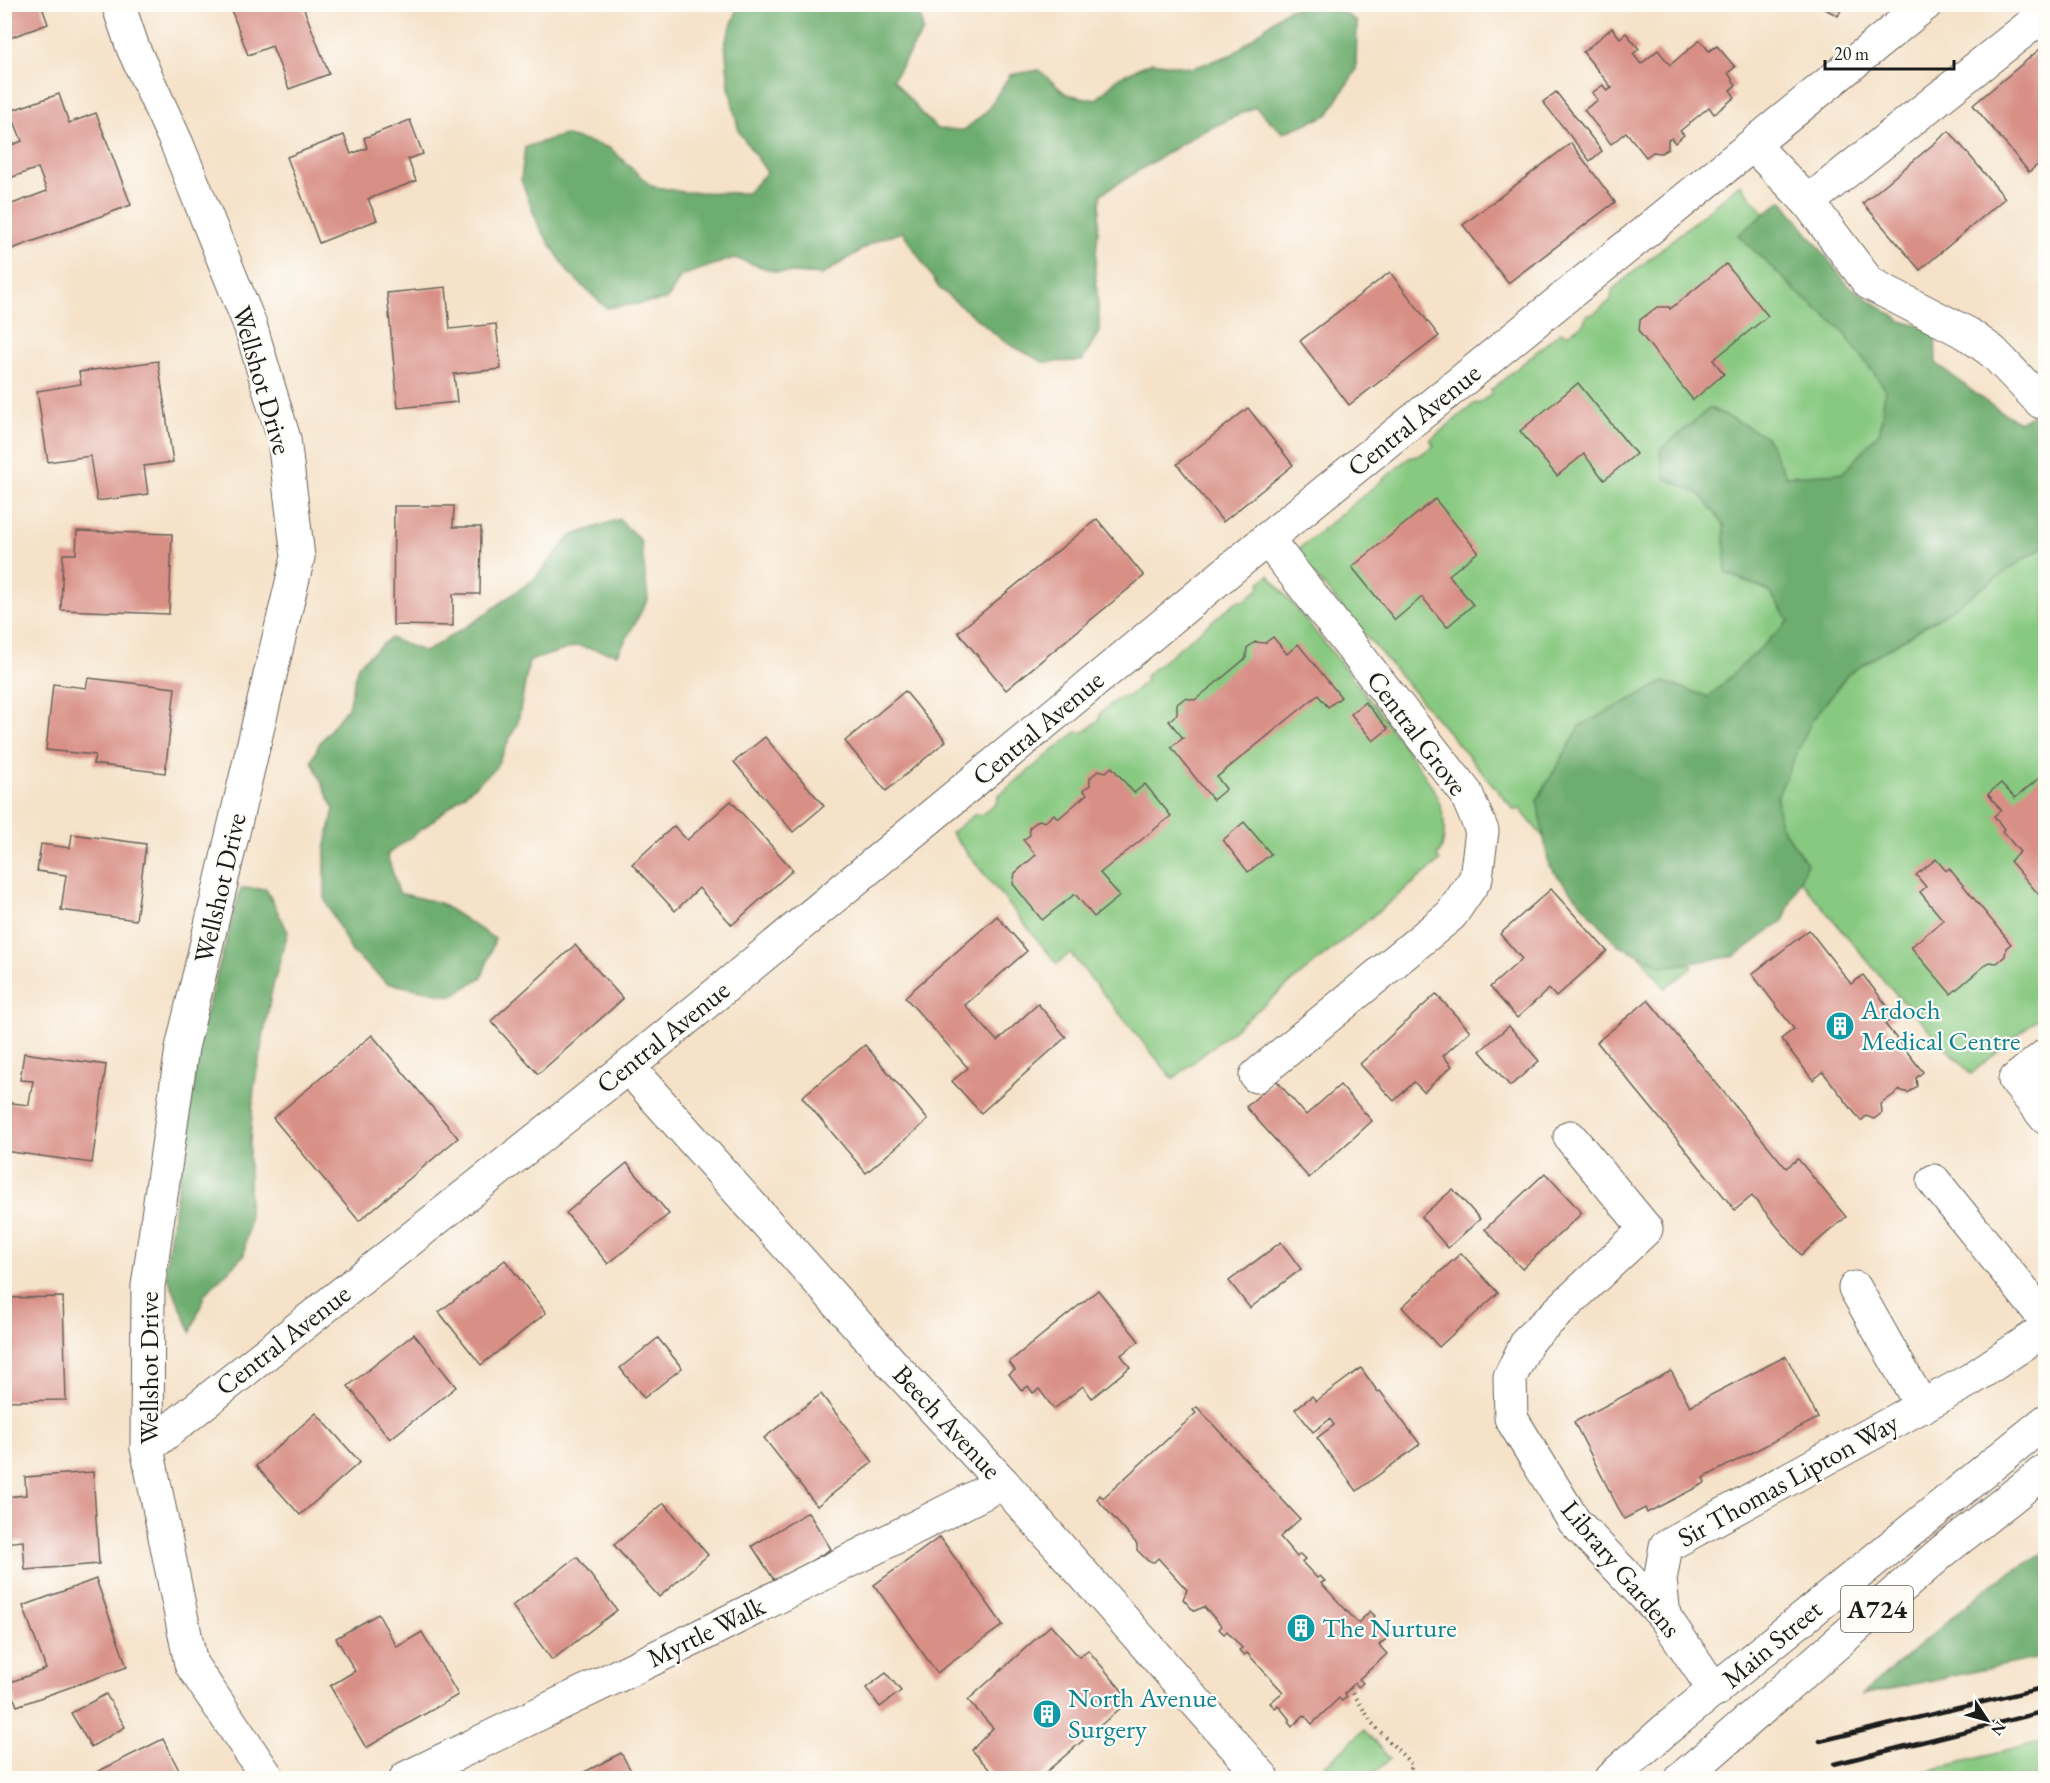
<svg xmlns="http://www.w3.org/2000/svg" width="2050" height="1783" viewBox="0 0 2050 1783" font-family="'EB Garamond',serif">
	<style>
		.green { fill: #88c981; stroke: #52724e; stroke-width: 1.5 }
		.forest { fill: #6ead6f; stroke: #456446; stroke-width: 1.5 }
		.building { fill: #d88f86 }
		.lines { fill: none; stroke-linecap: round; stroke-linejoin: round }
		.minor-casing { stroke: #686159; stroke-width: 35 }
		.major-casing { stroke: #686159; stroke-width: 35 }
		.path { stroke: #686159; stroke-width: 4; stroke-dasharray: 1.5 4.5; stroke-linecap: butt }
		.minor { stroke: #fff; stroke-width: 33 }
		.major { stroke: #fff; stroke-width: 33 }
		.rail { stroke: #1c1c1c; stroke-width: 4.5 }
		.labels { text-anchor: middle; stroke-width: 4.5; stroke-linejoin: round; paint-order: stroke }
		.shield { fill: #fdfcf7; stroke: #605f5e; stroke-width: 1.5 }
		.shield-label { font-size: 26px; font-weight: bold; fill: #1c1c1c }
		.street-label { font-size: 27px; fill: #1c1c1c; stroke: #fdfcf7 }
		.culture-label { font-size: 27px; fill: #0d838f; stroke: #fdfcf7; text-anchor: start }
	</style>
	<rect width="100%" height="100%" fill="#fdfcf7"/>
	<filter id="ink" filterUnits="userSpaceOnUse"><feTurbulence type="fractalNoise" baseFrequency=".0167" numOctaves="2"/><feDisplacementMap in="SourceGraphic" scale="12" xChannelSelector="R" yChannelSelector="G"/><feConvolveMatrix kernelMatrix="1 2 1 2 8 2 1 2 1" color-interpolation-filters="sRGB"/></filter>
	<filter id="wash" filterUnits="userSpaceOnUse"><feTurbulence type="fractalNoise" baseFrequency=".008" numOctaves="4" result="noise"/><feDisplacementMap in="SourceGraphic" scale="24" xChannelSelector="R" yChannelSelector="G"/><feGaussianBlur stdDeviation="1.35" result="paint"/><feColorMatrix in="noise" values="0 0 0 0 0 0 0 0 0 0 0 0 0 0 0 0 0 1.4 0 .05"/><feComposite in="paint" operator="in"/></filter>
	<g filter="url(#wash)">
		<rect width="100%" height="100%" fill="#f5e2c9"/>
		<g class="green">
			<path d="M1740 184 2010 504 2045 475V1012L1971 1074 1890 988 1795 874 1689 963 1693 967 1665 988 1604 910 1519 808 1515 811 1295 552 1409 458 1420 455 1434 445 1430 440 1475 403 1478 404 1491 394V390L1560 332 1568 334 1584 323 1586 315 1593 314 1611 300 1612 290Z"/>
			<path d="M1269 575C1314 631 1362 686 1403 745 1414 761 1431 781 1438 799 1445 815 1448 842 1437 857L1440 861 1173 1079 1070 953 1057 964 951 833 975 814 981 815 997 803 998 796 1076 732H1084L1099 720 1100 713 1120 697H1127L1145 682 1146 675 1237 601H1244L1260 588V582Z"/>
			<path d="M1364 1730 1390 1759 1368 1778H1311Z"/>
			<path d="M2045 1741V1778H1899Z"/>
		</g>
		<g class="forest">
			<path d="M739 5H919L923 31 893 79 921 113 938 129 964 130 986 112 1010 75 1039 70 1066 94 1096 100 1119 77 1152 62 1193 68 1233 54 1286 10 1307 5H1333L1357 22 1356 70 1328 115 1283 133 1255 107 1196 135 1101 194 1095 268 1100 330 1082 361 1043 362 1005 342 939 288 903 232 877 240 822 275 777 272 734 258 681 276 667 300 606 308 569 273 539 227 521 180 525 147 564 135 610 148 651 186 683 192 747 193 767 172 739 132 729 87 725 43Z"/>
			<path d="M1782 200 1848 285 1901 321 1935 330 1936 363 1989 404 2019 422 2045 410V546L2024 559 1944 614 1848 674 1811 722 1777 797 1780 825 1807 863 1783 921 1735 956 1664 967 1617 944 1549 866 1537 800 1581 725 1664 682 1709 697 1789 621 1769 591 1726 573 1724 525 1700 494 1665 478 1660 450 1710 408 1766 436 1786 476 1843 473 1880 431 1885 388 1839 327 1799 294 1738 235Z"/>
			<path d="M619 519 641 541 648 599 618 654 577 646 529 661 518 722 495 769 430 823 387 855 399 893 440 903 495 939 482 977 452 996 387 983 352 952 325 900V849L334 809 312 761 319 744 348 707 358 665 390 638 425 652 474 622 534 579 571 536Z"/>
			<path d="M241 888 266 889 288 932 272 989 254 1087 249 1156V1220L244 1255 205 1294 191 1332 165 1271 201 1030Z"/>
			<path d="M2045 1553V1657L1861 1695 1994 1582Z"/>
		</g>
		<g id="blocks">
			<g class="building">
				<path d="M4 4H41L48 24 4 40Z"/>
				<path d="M229 4H315L304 9 329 74 289 89 272 46 248 55Z"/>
				<path d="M1816 4H1844L1838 16Z"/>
				<path d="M1612 28 1620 38 1626 33 1639 49 1633 54 1641 64 1658 50 1670 65 1700 40 1709 51 1717 46 1735 67 1728 73 1736 85 1730 90 1735 97 1714 114 1709 107 1680 131 1684 135 1675 143 1671 138 1668 140V149L1661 153 1653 152 1646 157 1626 132 1611 144 1584 110 1598 100 1592 93 1603 85 1607 91 1612 88 1583 52Z"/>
				<path d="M2046 44V158L2029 172 1973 105Z"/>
				<path d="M1556 92 1602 151 1590 161 1543 102Z"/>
				<path d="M59 94 69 123 96 113 131 205 12 249 4 228V207L47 191 38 168 7 179 4 171V148L22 141 10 111Z"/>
				<path d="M410 120 423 154 408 159 416 181 368 199 377 220 319 243 287 157 344 135 351 154 367 148 364 138Z"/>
				<path d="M1949 131 2005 198 1920 270 1863 203Z"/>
				<path d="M1571 143 1615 202 1508 283 1463 225Z"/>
				<path d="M1726 264 1768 316 1713 360 1724 374 1693 400 1639 332 1640 320 1657 307H1669L1670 309Z"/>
				<path d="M1390 272 1439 336 1349 405 1300 341Z"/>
				<path d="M446 287 450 329 496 324 501 369 454 374 457 402 398 408 387 293Z"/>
				<path d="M158 361 173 462 144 466 148 494 97 501 90 456 48 462 37 391 81 384 79 372Z"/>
				<path d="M1578 383 1636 454 1604 480 1584 454 1557 476 1520 431Z"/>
				<path d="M1248 408 1293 465 1223 522 1177 464Z"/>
				<path d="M1435 499 1478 552 1449 575 1473 605 1447 627 1422 597 1395 620 1352 567Z"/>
				<path d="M394 506H454L453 527H481L480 594H453V626L393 625Z"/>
				<path d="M1097 519 1144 576 1006 690 958 632Z"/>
				<path d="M77 531 172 534 169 614 61 610 63 554H76Z"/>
				<path d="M1273 637 1287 654 1298 644 1341 697 1328 707 1318 695 1217 777 1226 789 1213 800 1171 747 1183 738 1169 721 1177 714V704L1185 698 1195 700 1222 678 1246 658 1247 648 1255 642 1265 643Z"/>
				<path d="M88 678 175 688 165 773 93 764 95 755 46 750 53 684 86 688Z"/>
				<path d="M905 691 946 741 886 791 845 741Z"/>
				<path d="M1365 702 1388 729 1373 741 1351 714Z"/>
				<path d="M765 737 824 806 793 832 734 762Z"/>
				<path d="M1112 767 1134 793 1145 784 1171 816 1100 873 1120 896 1094 917 1075 894 1042 920 1013 884 1015 873 1036 855 1023 840 1030 835 1029 828 1039 820 1045 822 1054 814 1058 819 1087 794 1083 790 1090 785V778L1099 770 1106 772Z"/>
				<path d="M2044 774 2046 775V903L2010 861 2020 852 2002 831 2004 829 1994 816 2001 810 1988 794 2001 783 2015 798Z"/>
				<path d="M731 801 793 870 732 925 699 888 675 911 632 864 674 826 687 840Z"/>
				<path d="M1244 822 1271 854 1248 872 1223 840Z"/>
				<path d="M72 834 146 844 136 920 61 910 66 875 37 871 41 844 70 848Z"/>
				<path d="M1936 859 1946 871 1949 868 2011 944 2006 948 2005 956 1997 963 1989 962 1951 994 1911 947 1943 920 1920 892 1926 887 1916 875Z"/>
				<path d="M1551 889 1607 951 1556 997 1549 989 1517 1018 1490 987 1522 959 1500 934Z"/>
				<path d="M997 916 1027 951 965 1005 997 1041 1038 1004 1066 1037 981 1113 952 1081 968 1068 905 997Z"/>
				<path d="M1809 930 1851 984 1863 975 1895 1016 1885 1024 1923 1072 1916 1078 1917 1086 1908 1093 1900 1090 1881 1104 1882 1113 1874 1119 1866 1116 1861 1121 1823 1072 1813 1080 1781 1039 1794 1029 1752 974Z"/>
				<path d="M575 945 623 999 538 1074 491 1021Z"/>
				<path d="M1436 994 1470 1031 1443 1056 1452 1066 1424 1092 1414 1082 1394 1101 1360 1064Z"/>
				<path d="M1648 1000 1786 1168 1798 1159 1846 1217 1801 1255 1752 1196 1735 1210 1597 1042Z"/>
				<path d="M1509 1026 1539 1061 1510 1086 1480 1051Z"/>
				<path d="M372 1035 458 1138 359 1221 273 1118Z"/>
				<path d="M865 1045 928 1120 866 1173 802 1097Z"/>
				<path d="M24 1053 106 1065 92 1163 4 1151V1102L29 1105V1103L33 1081 20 1080Z"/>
				<path d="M1276 1080 1306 1115 1340 1085 1372 1121 1309 1178 1246 1107Z"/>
				<path d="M627 1163 669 1214 608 1264 566 1213Z"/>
				<path d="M1545 1173 1582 1213 1522 1269 1485 1229Z"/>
				<path d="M1453 1189 1480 1219 1448 1248 1421 1217Z"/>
				<path d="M1281 1242 1301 1269 1250 1308 1229 1281Z"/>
				<path d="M1461 1253 1498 1293 1439 1347 1402 1307Z"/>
				<path d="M505 1260 546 1313 481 1365 439 1312Z"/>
				<path d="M1098 1290 1139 1341 1121 1355 1130 1367 1092 1398 1083 1386 1054 1409 1039 1389 1033 1393 1028 1386 1022 1391 1009 1374 1015 1370 1009 1362Z"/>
				<path d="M63 1297 66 1400 4 1401V1298Z"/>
				<path d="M414 1334 456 1387 390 1439 348 1386Z"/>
				<path d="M658 1338 682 1368 644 1398 620 1368Z"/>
				<path d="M1786 1356 1818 1418 1703 1478 1705 1483 1647 1513 1645 1508 1624 1519 1574 1422 1671 1371 1690 1406Z"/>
				<path d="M1361 1368 1378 1392 1380 1391 1420 1444 1357 1491 1317 1438 1334 1425 1330 1419 1313 1432 1295 1409 1312 1396 1316 1401Z"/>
				<path d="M821 1394 873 1462 817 1506 764 1438Z"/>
				<path d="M1197 1407 1300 1519 1280 1537 1297 1557 1300 1554 1305 1559 1302 1562 1317 1578 1320 1576 1325 1581 1321 1583 1358 1623 1370 1611 1375 1616 1372 1619 1385 1633 1388 1630 1392 1634 1379 1645 1387 1654 1359 1679 1363 1683 1358 1687 1355 1683 1344 1694 1347 1697 1342 1701 1339 1698 1312 1724 1304 1715 1292 1727 1288 1722 1290 1720 1278 1705 1275 1708 1270 1703 1283 1692 1247 1653 1244 1655 1239 1650 1242 1648 1227 1631 1224 1634 1219 1629 1222 1626 1204 1607 1194 1611 1183 1599 1187 1590 1158 1558 1154 1562 1148 1561 1137 1550V1544L1097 1499 1100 1495 1103 1498 1196 1413 1193 1410Z"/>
				<path d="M316 1413 360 1462 300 1515 256 1466Z"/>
				<path d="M93 1472 99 1564 25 1570 23 1541 4 1543V1497L26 1495 25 1477Z"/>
				<path d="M664 1503 708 1555 659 1597 614 1545Z"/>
				<path d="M808 1512 831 1549 776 1583 752 1546Z"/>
				<path d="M940 1537 1003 1625 937 1673 874 1585Z"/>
				<path d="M577 1557 617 1610 552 1660 512 1606Z"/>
				<path d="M96 1579 127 1667 17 1706 8 1683 46 1669 23 1606Z"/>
				<path d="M378 1614 397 1647 422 1632 458 1695 366 1748 330 1686 355 1671 336 1638Z"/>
				<path d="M1051 1625 1079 1657 1088 1650 1130 1700 1039 1778H997L972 1750 993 1728 968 1700Z"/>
				<path d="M886 1673 901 1691 880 1707 866 1688Z"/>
				<path d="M106 1694 125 1727 91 1747 71 1713Z"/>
				<path d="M163 1739 183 1778H85Z"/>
				<path d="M621 1753 635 1778H573Z"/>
			</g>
		</g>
	</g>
	<g filter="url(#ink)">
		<use href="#blocks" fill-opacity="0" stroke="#686159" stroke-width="1.5"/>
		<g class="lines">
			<g class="minor-casing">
				<g id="minor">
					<path d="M118 4 133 48 177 144 250 325 284 439 298 557 182 1048 148 1286 147 1448 191 1664 268 1778"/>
					<path d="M1753 145 1808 202 1869 283 1968 334 1993 352 2041 402"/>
					<path d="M1808 202 2046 13"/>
					<path d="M2046 1055 2015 1080 2046 1118"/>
					<path d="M628 1067 894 1366 1003 1483 1263 1778"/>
					<path d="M1256 1076 1451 915 1476 878 1482 831 1466 793 1267 539"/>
					<path d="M1570 1137 1646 1229 1528 1340 1510 1377 1511 1418 1574 1521 1664 1616 1715 1691"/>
					<path d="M1934 1181 2046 1320"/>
					<path d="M1855 1288 1922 1407"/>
					<path d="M147 1448 628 1067 1267 539 1926 4"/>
					<path d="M1664 1616 1660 1580 1666 1546 1970 1380 2046 1329"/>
					<path d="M406 1778 698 1637 1003 1483"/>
				</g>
			</g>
			<g class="major-casing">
				<g id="major">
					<path d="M1611 1778 1665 1730 2046 1421"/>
					<path d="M1682 1778 1942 1552 2046 1470"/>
				</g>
			</g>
			<path class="path" d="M1350 1688 1372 1723 1412 1765 1408 1778"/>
			<use href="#minor" class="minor"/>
			<use href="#major" class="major"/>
			<g class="rail">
				<path d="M1820 1741 2046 1687"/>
				<path d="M1834 1764 2046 1711"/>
			</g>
		</g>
	</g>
	<defs>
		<g id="building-disc" transform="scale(1.5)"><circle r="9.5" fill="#0f9aa8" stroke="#fdfcf7"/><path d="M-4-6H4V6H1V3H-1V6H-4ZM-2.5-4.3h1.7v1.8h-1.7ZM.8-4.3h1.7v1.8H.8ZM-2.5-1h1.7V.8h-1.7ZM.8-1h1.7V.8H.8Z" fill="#fff"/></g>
	</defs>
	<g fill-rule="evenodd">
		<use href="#building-disc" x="1840" y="1026"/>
		<use href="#building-disc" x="1301" y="1628"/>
		<use href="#building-disc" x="1047" y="1714"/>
	</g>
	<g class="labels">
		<rect class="shield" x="1841" y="1586" width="72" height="46" rx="4.5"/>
		<g class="shield-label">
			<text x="1877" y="1618">A724</text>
		</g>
		<g class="street-label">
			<text transform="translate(262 380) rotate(74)" y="9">Wellshot Drive</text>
			<text transform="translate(1414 420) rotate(-39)" y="9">Central Avenue</text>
			<text transform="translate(1038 728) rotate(-40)" y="9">Central Avenue</text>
			<text transform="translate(1417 733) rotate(53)" y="9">Central Grove</text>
			<text transform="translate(220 888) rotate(-77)" y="9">Wellshot Drive</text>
			<text transform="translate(663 1037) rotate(-39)" y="9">Central Avenue</text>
			<text transform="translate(283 1340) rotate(-38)" y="9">Central Avenue</text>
			<text transform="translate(149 1368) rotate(-90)" y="9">Wellshot Drive</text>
			<text transform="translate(947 1422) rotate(47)" y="9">Beech Avenue</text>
			<text transform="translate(1788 1480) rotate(-29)" y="9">Sir Thomas Lipton Way</text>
			<text transform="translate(1621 1569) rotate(50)" y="9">Library Gardens</text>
			<text transform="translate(706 1632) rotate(-26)" y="9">Myrtle Walk</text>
			<text transform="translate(1772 1644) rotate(-40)" y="9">Main Street</text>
		</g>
		<g class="culture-label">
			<text x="1861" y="1019">Ardoch<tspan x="1861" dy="31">Medical Centre</tspan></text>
			<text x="1322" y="1637">The Nurture</text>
			<text x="1068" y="1707">North Avenue<tspan x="1068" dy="31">Surgery</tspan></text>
		</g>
	</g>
	<rect width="2050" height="1783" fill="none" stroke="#fdfcf7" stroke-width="24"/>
	<g transform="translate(1987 1720) rotate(126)" stroke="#fdfcf7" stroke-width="4.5" paint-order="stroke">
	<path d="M0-4.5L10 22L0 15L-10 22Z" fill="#1c1c1c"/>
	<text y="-9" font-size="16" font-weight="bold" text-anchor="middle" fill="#1c1c1c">N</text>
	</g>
	<path d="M1825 60v9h129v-9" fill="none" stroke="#1c1c1c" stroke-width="3"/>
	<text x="1834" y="60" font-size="18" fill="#1c1c1c" stroke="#fdfcf7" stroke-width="4.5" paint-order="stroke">20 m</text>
</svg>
